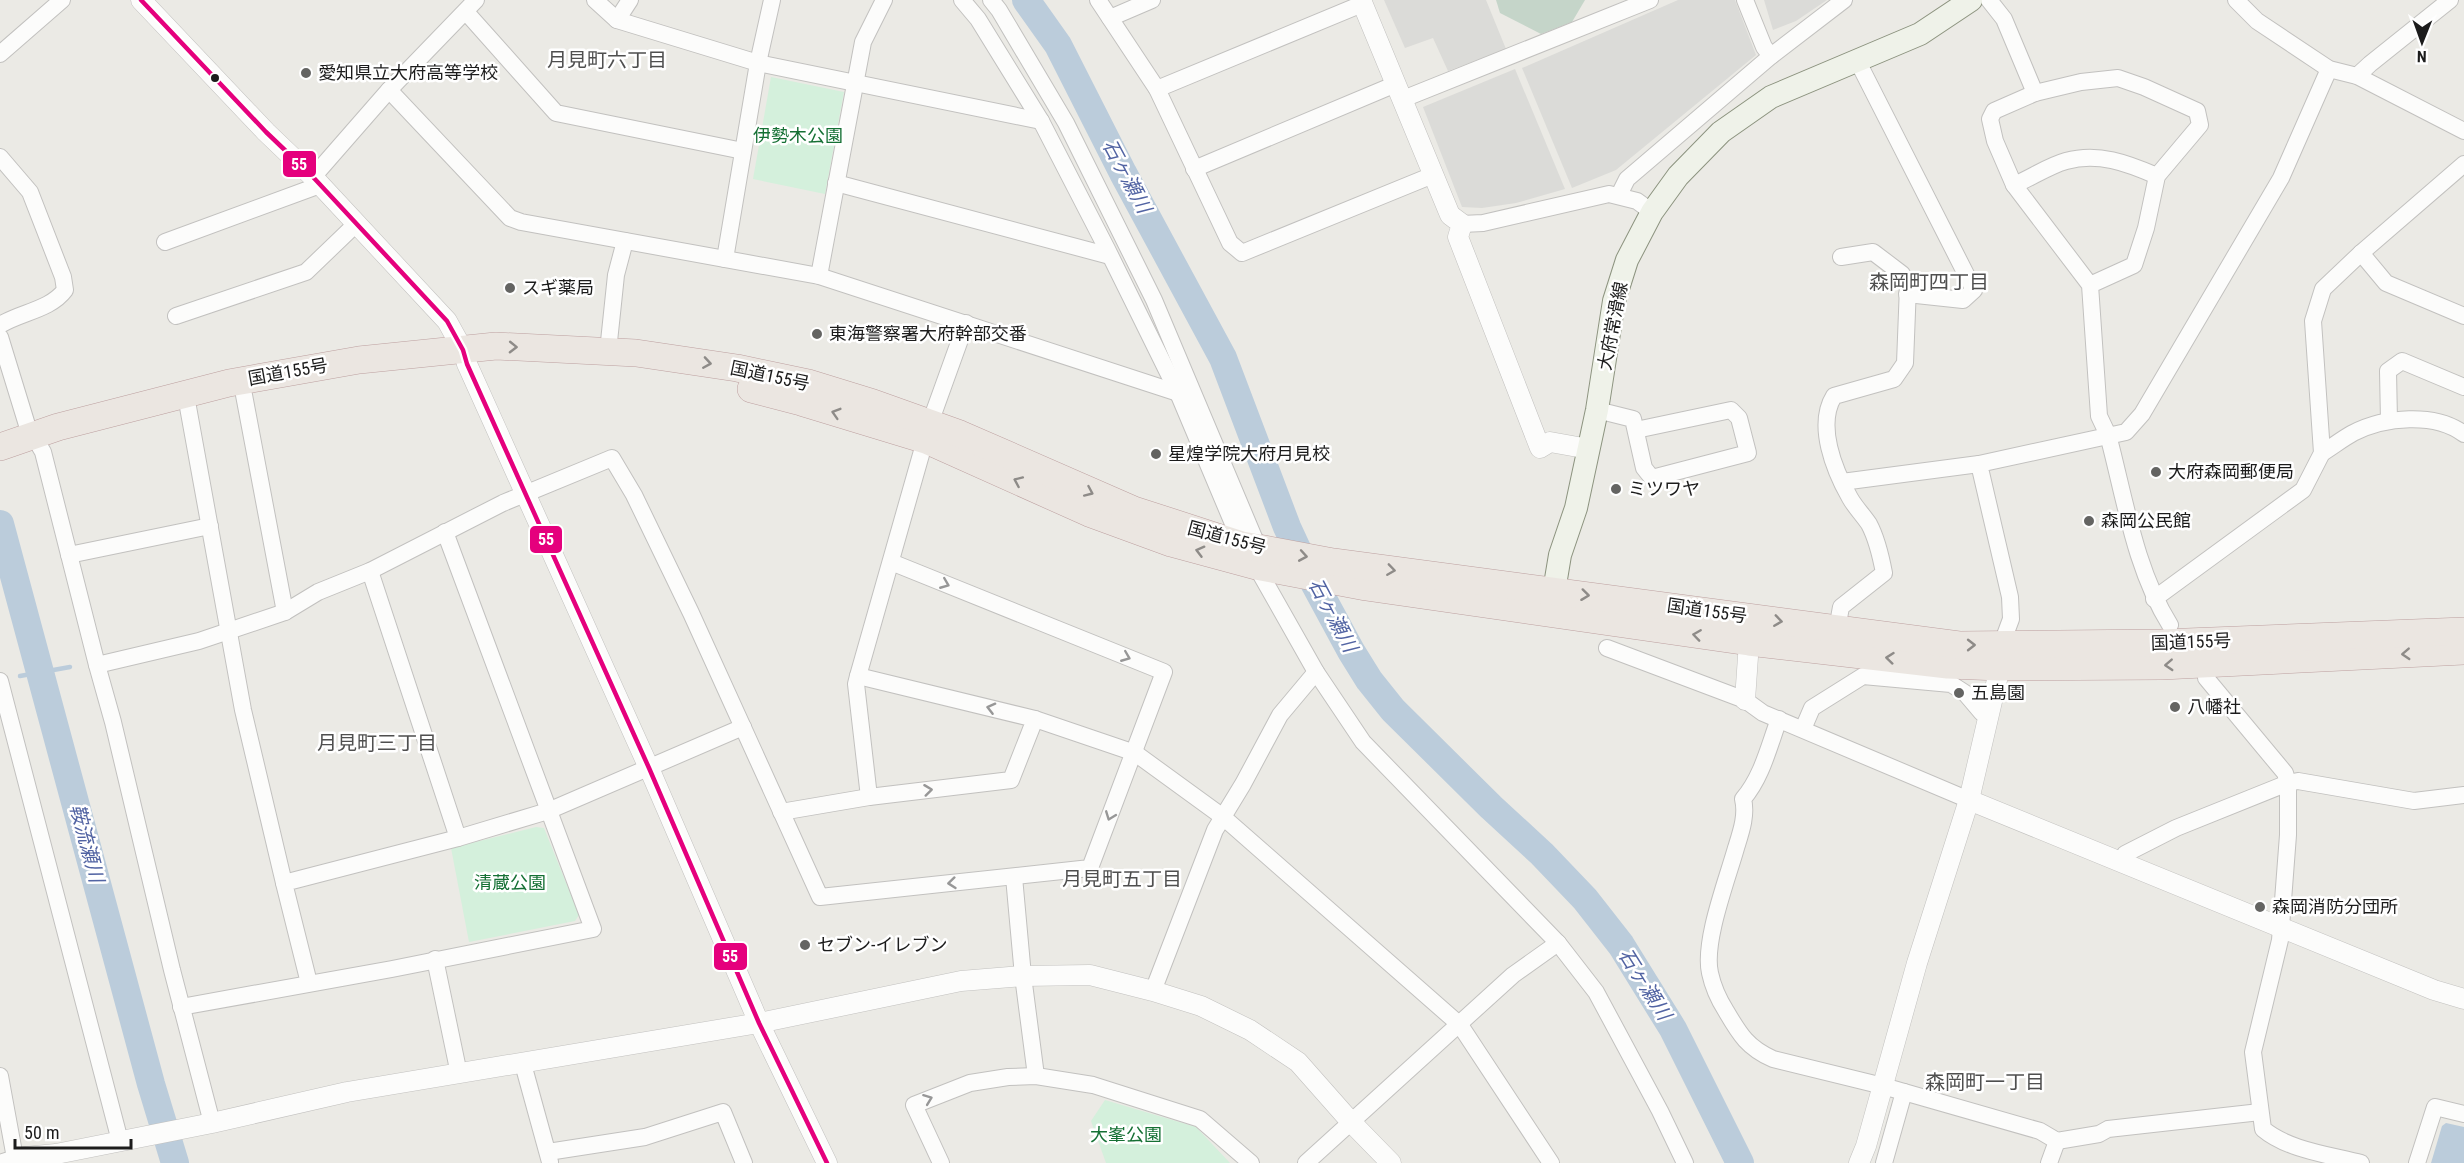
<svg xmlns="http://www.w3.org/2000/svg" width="2464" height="1163" viewBox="0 0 2464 1163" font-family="'Roboto Condensed','Noto Sans JP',sans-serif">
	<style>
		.cemetery { fill: #c5d5c9 }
		.park { fill: #d4f0dc }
		.parking { fill: #dbdbd8 }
		.water { fill: #bbccdb }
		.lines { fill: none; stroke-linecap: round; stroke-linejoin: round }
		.stream { stroke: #bbccdb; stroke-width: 4.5 }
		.river { stroke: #bbccdb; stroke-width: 28 }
		.minor-casing { stroke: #c2c1bf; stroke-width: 18 }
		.tertiary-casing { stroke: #c2c1bf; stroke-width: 21 }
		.secondary-casing { stroke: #8c937f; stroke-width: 24 }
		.trunk-casing { stroke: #bda0a0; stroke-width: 28 }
		.minor { stroke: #fcfcfb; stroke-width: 16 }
		.tertiary { stroke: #fcfcfb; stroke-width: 20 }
		.secondary { stroke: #eff2e9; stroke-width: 22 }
		.trunk { stroke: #ebe6e1; stroke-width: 27 }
		.bus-1-casing { stroke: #fff; stroke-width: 9 }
		.bus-1 { stroke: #e5007d; stroke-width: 4.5 }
		.oneway { stroke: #8e8b88 }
		.oneway2 { stroke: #979797 }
		.poi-dot { fill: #646462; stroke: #fff; stroke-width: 2 }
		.bus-dot { fill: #1c1c1c; stroke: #fff; stroke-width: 2 }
		.labels { text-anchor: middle; stroke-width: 5; stroke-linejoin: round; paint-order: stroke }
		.poi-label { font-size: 18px; fill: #1c1c1c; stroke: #fff; text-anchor: start }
		.park-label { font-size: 18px; fill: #157034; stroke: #fff }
		.street-label { font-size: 18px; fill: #1c1c1c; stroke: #fff }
		.neighbourhood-label { font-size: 20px; fill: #4f4f4f; stroke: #fff }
		.water-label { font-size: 20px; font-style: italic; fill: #5264a3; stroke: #fff }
		.line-badge { stroke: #fff; stroke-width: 2 }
		.badge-label { font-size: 16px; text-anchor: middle; font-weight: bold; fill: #fff }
	</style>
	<rect width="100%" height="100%" fill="#ebeae5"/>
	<path class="cemetery" d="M1496 0H1585L1572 22 1541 34 1500 13Z"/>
	<g class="park">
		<path d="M771 77 844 92 825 194 753 179Z"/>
		<path d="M536 827 544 828 579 915 575 921 469 942 451 848Z"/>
		<path d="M1105 1100 1196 1127 1230 1163H1106L1091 1121Z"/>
	</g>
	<g class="parking">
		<path d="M1384 0H1486L1506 49 1448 71 1433 38 1405 48Z"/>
		<path d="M1678 0H1735L1756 55 1616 170 1572 188 1522 68Z"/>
		<path d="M1764 0H1827L1796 21 1773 30Z"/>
		<path d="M1515 69 1565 189 1516 203 1482 208 1462 207 1423 107Z"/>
	</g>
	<path class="water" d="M2446 1123 2464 1127V1163H2431L2442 1126Z"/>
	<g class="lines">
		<path class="stream" d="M20 676 70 667"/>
		<g class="river">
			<path d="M1026 0 1058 45 1123 173 1223 358 1287 527 1305 566 1351 651 1369 680 1393 710 1491 807 1542 854 1585 899 1621 945 1673 1029 1740 1163"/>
			<path d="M0 524 151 1084 175 1163"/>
		</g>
		<g class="minor-casing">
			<g id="minor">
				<path d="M595 0 617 20 758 63 1041 121"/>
				<path d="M962 0 978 19 1041 121 1107 249 1178 393 1242 545"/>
				<path d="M991 0 999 10 1066 123 1154 300 1258 547"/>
				<path d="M1098 0 1157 89 1230 243 1242 253 1433 175"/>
				<path d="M1745 0 1764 47 1771 56"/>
				<path d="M1989 0 2004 19 2035 93"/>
				<path d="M2236 0 2257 21 2329 69 2357 76 2464 131"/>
				<path d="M466 12 556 113 743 151"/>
				<path d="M1110 18 1152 0"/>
				<path d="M617 20 630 0"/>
				<path d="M0 54 62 0"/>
				<path d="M1857 60 1974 290 1963 300 1907 294"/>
				<path d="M2357 76 2370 64 2450 0"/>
				<path d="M1157 89 1362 4"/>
				<path d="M389 90 510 218 521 222 819 276 1178 393"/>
				<path d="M1403 99 1650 0"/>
				<path d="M0 157 30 192 63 277 65 290C50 310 21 312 0 325"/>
				<path d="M1194 169 1396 84"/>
				<path d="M313 177 389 90 476 0"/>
				<path d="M836 183 1110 256"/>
				<path d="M2014 185C2031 178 2048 166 2066 161 2098 152 2127 163 2157 176"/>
				<path d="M1619 195 1627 179 1771 56 1844 0"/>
				<path d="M1462 224 1483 223 1609 194 1637 201 1652 212"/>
				<path d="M165 242 320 185"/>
				<path d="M2361 253 2386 283 2464 316"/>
				<path d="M725 259 758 63 772 0"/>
				<path d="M819 276 863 42 884 0"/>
				<path d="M2090 285 2134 265 2146 228 2157 176 2200 125 2197 111 2144 87 2118 78 2081 82 2035 93 1994 111 1990 119 1995 141 2014 185 2090 285 2099 416 2108 435C2125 499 2135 569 2170 625"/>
				<path d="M176 316 306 272 357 223"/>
				<path d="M0 337 27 425 43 452 97 665 113 722 172 970 212 1123"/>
				<path d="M608 351 616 275 625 241"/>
				<path d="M244 395 285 612"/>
				<path d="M188 407 243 710 284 883"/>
				<path d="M1597 410 1633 419 1644 468 1652 478 1748 453 1739 418 1731 410 1636 430"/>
				<path d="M2389 421 2388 371 2402 361 2464 387"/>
				<path d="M2322 453C2332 447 2342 439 2353 433 2384 417 2435 412 2464 434"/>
				<path d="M1842 482 1979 464"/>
				<path d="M69 555 210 526"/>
				<path d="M1256 566 1316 672 1363 742 1558 943 1596 992 1660 1111 1685 1163"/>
				<path d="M370 571 458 838"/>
				<path d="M2154 599 2303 490 2322 453 2313 321 2323 289 2361 253 2464 164"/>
				<path d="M1837 629 1841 607 1884 573C1881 557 1877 539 1869 524 1863 515 1855 507 1850 498 1834 470 1816 425 1834 396L1894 379 1905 363 1908 286 1902 274 1873 252 1841 257"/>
				<path d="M2001 646 2011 619 2010 597 1979 464 2126 432 2142 414 2281 178 2329 69"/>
				<path d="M1607 648 1745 700 1763 713 1969 800"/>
				<path d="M97 665 199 641 285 612 318 592 370 571 503 503 612 458 634 495 691 613 820 897 1090 868 1164 672 891 562"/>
				<path d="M0 681 120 1141"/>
				<path d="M1035 719 1135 753 1223 817 1460 1025 1551 1163"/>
				<path d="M1779 719C1769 746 1762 777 1743 799 1747 815 1741 832 1736 848 1727 880 1703 942 1710 973 1713 987 1719 1000 1726 1011 1740 1035 1748 1048 1773 1059L1883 1086 2040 1131 2057 1141 2099 1134 2108 1129 2260 1112"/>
				<path d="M1803 729 1812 708 1863 676 1951 684 1965 693 1982 713 1989 714"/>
				<path d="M869 797 856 684 858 676 930 423 966 323"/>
				<path d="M781 812 869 797 1011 780 1035 719 858 676"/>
				<path d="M2122 862 2125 854 2176 828 2288 783 2285 773 2206 678"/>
				<path d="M1014 877 1023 976 1036 1076"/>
				<path d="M435 959 459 1074"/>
				<path d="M309 983 284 883 458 838 548 811 743 727"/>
				<path d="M1153 991 1215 830 1243 784 1280 715 1316 672"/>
				<path d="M181 1007 392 969 593 929 445 532"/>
				<path d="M523 1064 550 1162"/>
				<path d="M0 1076 15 1158 0 1163"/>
				<path d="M548 1152 645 1137 723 1112 744 1163"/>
				<path d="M941 1163 914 1105 970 1083 1008 1077 1036 1076 1093 1085 1200 1119 1251 1163"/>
				<path d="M1306 1163 1513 975 1558 943"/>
				<path d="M1884 1163 1904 1092"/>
				<path d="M2049 1163 2057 1141"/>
				<path d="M2361 1163C2330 1155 2288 1150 2263 1129L2253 1052 2280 940 2288 835V783L2298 781 2414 801 2464 795"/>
				<path d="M2417 1163 2435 1107 2464 1114"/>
			</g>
		</g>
		<g class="tertiary-casing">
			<g id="tertiary">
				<path d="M141 0 266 132 313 177 447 321 463 350 467 364 649 768 759 1023 827 1163"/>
				<path d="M1361 0 1450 215 1462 224 1458 237 1540 448 1550 442 1589 449"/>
				<path d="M1745 700 1749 642"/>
				<path d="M1969 800 2434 990 2464 999"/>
				<path d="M15 1158 56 1154 212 1123 347 1092 759 1023 961 981 1023 976 1090 975 1153 991 1201 1006 1250 1030 1298 1062 1351 1122 1391 1163"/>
				<path d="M1859 1163 1866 1146 1917 963 1969 800 2000 667 2001 654"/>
			</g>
		</g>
		<g class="secondary-casing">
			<path id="secondary" d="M1551 609 1560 555 1576 508 1597 410 1614 301 1627 260 1652 212 1678 176 1721 132 1771 97 1920 34 1971 0"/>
		</g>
		<g class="trunk-casing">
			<g id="trunk">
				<path d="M751 389 801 402 926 440 1089 513 1171 543 1256 566 1366 587 1749 642 1948 665 2000 667 2162 666 2464 651"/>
				<path d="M0 447 58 427 229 383 359 360 496 346 636 353 737 368 808 383 873 403 960 434 1134 510 1242 545 1333 562 1959 645 2161 643 2464 631"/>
			</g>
		</g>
		<use href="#minor" class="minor"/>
		<use href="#tertiary" class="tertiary"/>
		<use href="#secondary" class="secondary"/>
		<use href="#trunk" class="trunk"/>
		<g class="bus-1-casing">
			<path id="bus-1" d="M141 0 266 132 313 177 447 321 463 350 467 364 649 768 759 1023 827 1163"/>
		</g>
		<use href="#bus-1" class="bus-1"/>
	</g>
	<defs><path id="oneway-chevron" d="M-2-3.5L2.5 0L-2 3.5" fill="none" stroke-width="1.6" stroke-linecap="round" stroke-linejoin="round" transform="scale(1.5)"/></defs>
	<g class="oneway">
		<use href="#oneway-chevron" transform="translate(513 347) rotate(1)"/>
		<use href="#oneway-chevron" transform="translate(707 363) rotate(9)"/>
		<use href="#oneway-chevron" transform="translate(836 413) rotate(-163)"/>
		<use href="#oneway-chevron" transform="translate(1018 481) rotate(-156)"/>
		<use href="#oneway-chevron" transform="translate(1089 492) rotate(24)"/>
		<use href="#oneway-chevron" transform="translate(1200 551) rotate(-165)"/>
		<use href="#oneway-chevron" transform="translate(1303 556) rotate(10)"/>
		<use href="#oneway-chevron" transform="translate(1391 570) rotate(8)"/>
		<use href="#oneway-chevron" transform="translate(1585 595) rotate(7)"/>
		<use href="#oneway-chevron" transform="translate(1778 621) rotate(8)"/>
		<use href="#oneway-chevron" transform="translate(1697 635) rotate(-172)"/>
		<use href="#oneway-chevron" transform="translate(1971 645)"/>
		<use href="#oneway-chevron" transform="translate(2406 654) rotate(177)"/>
		<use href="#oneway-chevron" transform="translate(1890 658) rotate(-174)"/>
		<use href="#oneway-chevron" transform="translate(2169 665) rotate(177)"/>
	</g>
	<g class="oneway2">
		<use href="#oneway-chevron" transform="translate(945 584) rotate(22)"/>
		<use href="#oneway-chevron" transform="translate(1126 657) rotate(22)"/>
		<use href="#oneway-chevron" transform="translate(991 708) rotate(-166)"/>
		<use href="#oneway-chevron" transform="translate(928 790) rotate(-7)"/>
		<use href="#oneway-chevron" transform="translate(1110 816) rotate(111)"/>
		<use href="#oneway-chevron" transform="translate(952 883) rotate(174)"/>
		<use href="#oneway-chevron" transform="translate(928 1099) rotate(-21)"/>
	</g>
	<g class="poi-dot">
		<circle cx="306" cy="73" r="6"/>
		<circle cx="510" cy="288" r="6"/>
		<circle cx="817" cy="334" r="6"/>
		<circle cx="1156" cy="454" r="6"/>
		<circle cx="2156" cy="472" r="6"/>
		<circle cx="1616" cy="489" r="6"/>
		<circle cx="2089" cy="521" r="6"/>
		<circle cx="1959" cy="693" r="6"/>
		<circle cx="2175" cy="707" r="6"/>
		<circle cx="2260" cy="907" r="6"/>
		<circle cx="805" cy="945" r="6"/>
	</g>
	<circle class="bus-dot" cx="215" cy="78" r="5"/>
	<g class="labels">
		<g class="poi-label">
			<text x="318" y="79">愛知県立大府高等学校</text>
			<text x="522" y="294">スギ薬局</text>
			<text x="829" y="340">東海警察署大府幹部交番</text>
			<text x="1168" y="460">星煌学院大府月見校</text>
			<text x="2168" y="478">大府森岡郵便局</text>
			<text x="1628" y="495">ミツワヤ</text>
			<text x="2101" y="527">森岡公民館</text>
			<text x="1971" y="699">五島園</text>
			<text x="2187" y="713">八幡社</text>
			<text x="2272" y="913">森岡消防分団所</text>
			<text x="817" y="951">セブン-イレブン</text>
		</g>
		<g class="park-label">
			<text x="798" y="142">伊勢木公園</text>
			<text x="510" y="889">清蔵公園</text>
			<text x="1126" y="1141">大峯公園</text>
		</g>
		<g class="street-label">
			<text transform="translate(1613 326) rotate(-79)" y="6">大府常滑線</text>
			<text transform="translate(288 372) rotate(-10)" y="6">国道155号</text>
			<text transform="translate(770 376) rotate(12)" y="6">国道155号</text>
			<text transform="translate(1227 538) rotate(15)" y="6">国道155号</text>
			<text transform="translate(1707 611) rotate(8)" y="6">国道155号</text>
			<text transform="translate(2191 642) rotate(-2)" y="6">国道155号</text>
		</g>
		<g class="neighbourhood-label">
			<text x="607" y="67">月見町六丁目</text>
			<text x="1929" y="289">森岡町四丁目</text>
			<text x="377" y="750">月見町三丁目</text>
			<text x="1122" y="886">月見町五丁目</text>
			<text x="1985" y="1089">森岡町一丁目</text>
		</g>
		<g class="water-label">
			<text transform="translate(1127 176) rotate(62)" y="7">石ヶ瀬川</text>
			<text transform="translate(1333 615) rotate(62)" y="7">石ヶ瀬川</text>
			<text transform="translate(87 843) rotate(75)" y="7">鞍流瀬川</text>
			<text transform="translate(1645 984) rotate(58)" y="7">石ヶ瀬川</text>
		</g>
	</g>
	<g class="line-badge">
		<rect x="282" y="150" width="35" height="28" rx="6" fill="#e5007d"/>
		<rect x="529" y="525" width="34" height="29" rx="6" fill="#e5007d"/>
		<rect x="713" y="942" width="35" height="29" rx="6" fill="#e5007d"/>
	</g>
	<g class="badge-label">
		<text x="299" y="170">55</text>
		<text x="546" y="545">55</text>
		<text x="730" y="962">55</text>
	</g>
	<g transform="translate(2422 42) rotate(181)" stroke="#ffffff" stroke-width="4.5" paint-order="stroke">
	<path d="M0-4.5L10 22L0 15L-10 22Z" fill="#1c1c1c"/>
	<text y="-9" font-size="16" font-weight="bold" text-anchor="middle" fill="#1c1c1c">N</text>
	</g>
	<path d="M15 1139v9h116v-9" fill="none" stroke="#1c1c1c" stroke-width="3"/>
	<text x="24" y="1139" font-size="18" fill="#1c1c1c" stroke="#ffffff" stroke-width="4.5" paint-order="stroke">50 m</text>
</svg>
